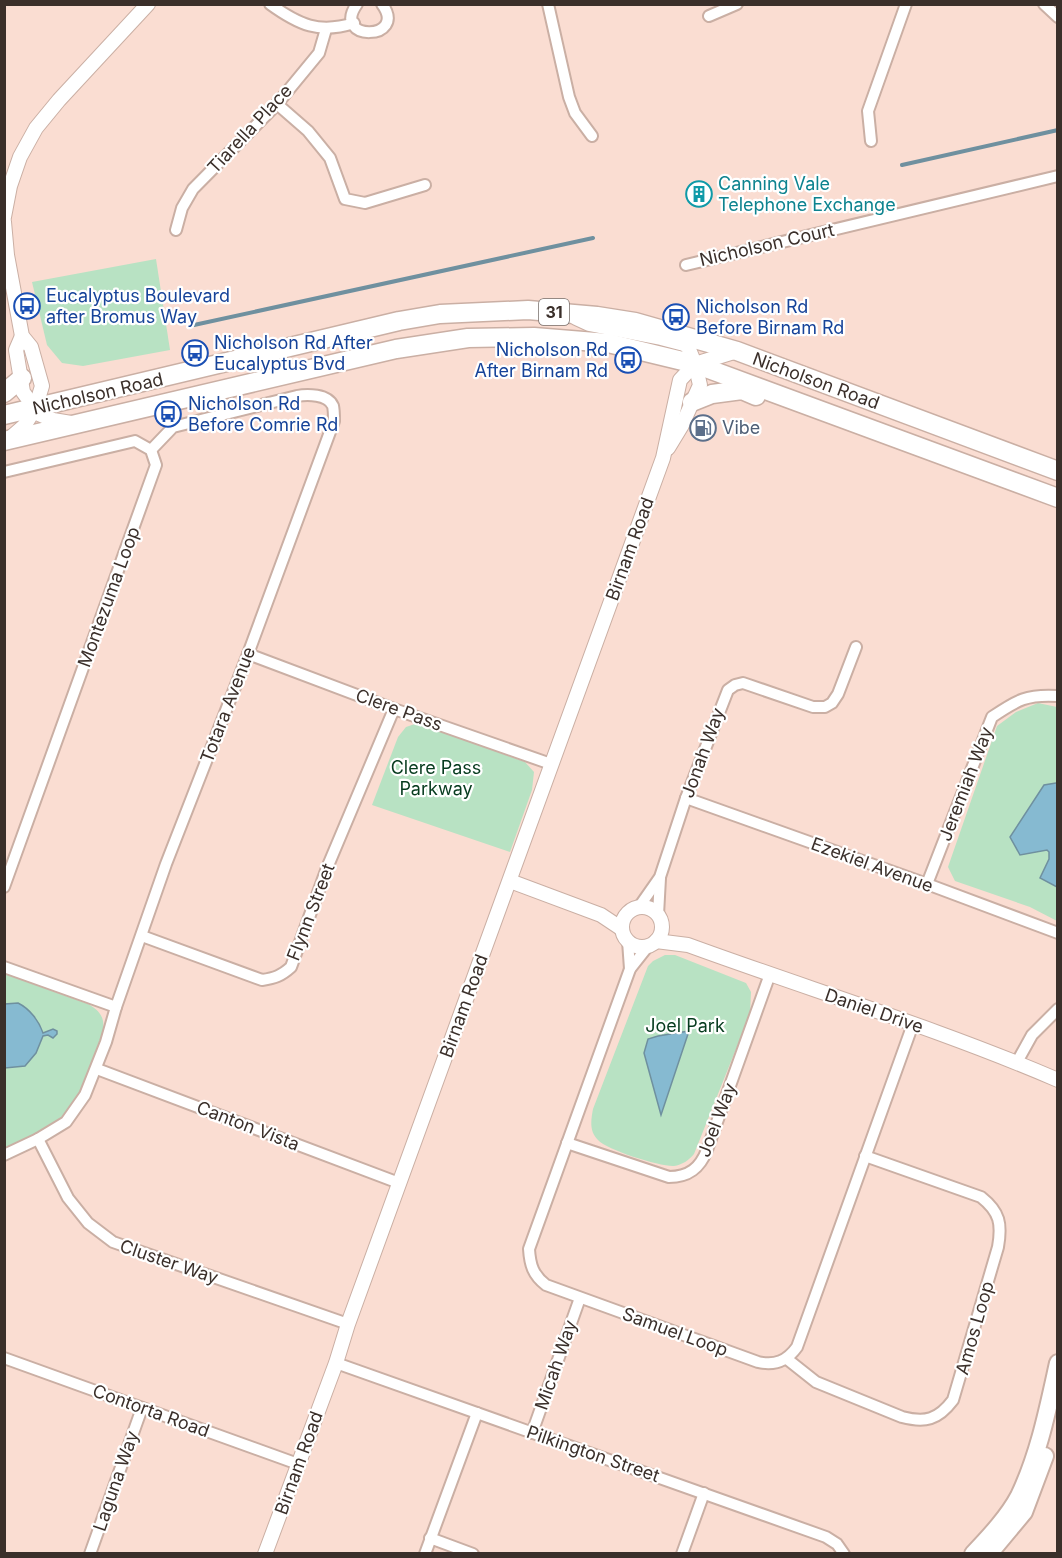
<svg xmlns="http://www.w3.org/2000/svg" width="1062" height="1558" viewBox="0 0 1062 1558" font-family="Inter,sans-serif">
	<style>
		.green { fill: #b8e2c3 }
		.water { fill: #86bad1; stroke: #6f909f; stroke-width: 1.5 }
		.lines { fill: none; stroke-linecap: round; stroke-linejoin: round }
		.stream { stroke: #6f909f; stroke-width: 4 }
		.minor-casing { stroke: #caafa4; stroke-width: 14 }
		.tertiary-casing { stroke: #caafa4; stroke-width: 16 }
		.secondary-casing { stroke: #caafa4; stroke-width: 20 }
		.primary-casing { stroke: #caafa4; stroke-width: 21 }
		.minor { stroke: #fff; stroke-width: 10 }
		.tertiary { stroke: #fff; stroke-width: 14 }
		.secondary { stroke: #fff; stroke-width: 16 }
		.primary { stroke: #fff; stroke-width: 18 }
		.labels { text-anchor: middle; stroke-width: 4.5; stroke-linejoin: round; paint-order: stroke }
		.shield { fill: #fff; stroke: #756d6a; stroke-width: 1.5 }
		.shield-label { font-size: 16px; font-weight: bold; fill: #3a2f2a }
		.street-label { font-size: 18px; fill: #3a2f2a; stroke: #fff }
		.culture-label { font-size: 18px; fill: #0d838f; stroke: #fff; text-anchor: start }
		.transit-label { font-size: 18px; fill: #164399; stroke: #fff; text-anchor: start }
		.service-label { font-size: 18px; fill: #4e5e75; stroke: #fff; text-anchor: start }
		.park-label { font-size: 18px; fill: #063b1e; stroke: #fff }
	</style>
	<rect width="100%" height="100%" fill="#faddd2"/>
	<g class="green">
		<path d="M156 259 170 350 83 366 62 363 47 345 32 282Z"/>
		<path d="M1038 703 1057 707V921L1030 907 955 881 948 867 997 726 1016 712Z"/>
		<path d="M418 723 525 762 534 772 532 790 510 852 372 805 398 737 406 727Z"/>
		<path d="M665 955H675L746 983 751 992 750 1014 694 1154C689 1160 682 1165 674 1166 661 1167 607 1150 598 1140 589 1131 591 1120 593 1109L648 966 653 961Z"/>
		<path d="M5 974 88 1004C95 1008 101 1012 103 1021 107 1045 77 1104 58 1121 43 1133 22 1140 5 1149Z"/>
	</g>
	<g class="water">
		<path d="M1056 783H1058L1057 887 1040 878 1049 859V852L1047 850 1020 855 1010 837 1044 785Z"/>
		<path d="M18 1003C30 1009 39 1021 43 1033L53 1029 57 1031V1034L53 1038 48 1035 43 1036 36 1053 25 1066 5 1068V1004Z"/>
		<path d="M689 1031 661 1115 644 1053 648 1039 658 1036Z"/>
	</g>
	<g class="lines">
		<g class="stream">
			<path d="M902 165 1058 130"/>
			<path d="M194 325 593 238"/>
		</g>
		<g class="minor-casing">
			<g id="minor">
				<path d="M270 4C299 25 319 34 354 23"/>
				<path d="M357 4C330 42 409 41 382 4"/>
				<path d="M548 4 569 97 575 113 592 136"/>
				<path d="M1044 4 1058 17"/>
				<path d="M709 16 737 4"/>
				<path d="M277 104 308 131 330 158 345 199 365 203 425 185"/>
				<path d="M871 141 868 111 906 4"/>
				<path d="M176 230 182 208 193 189 277 104 319 53 326 29"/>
				<path d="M686 265 1058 176"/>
				<path d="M4 472 135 441 151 450 156 465 4 887"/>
				<path d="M248 654 394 709 551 764"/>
				<path d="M686 798 927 884 1058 933"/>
				<path d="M927 884 992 717C1017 700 1027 694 1058 696"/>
				<path d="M639 907 660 877 686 798 728 690 735 685 743 683 813 707H825L832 703 838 694 856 647"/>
				<path d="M658 915 660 878"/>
				<path d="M142 936 262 980C275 978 281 976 291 967L327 868 394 709"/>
				<path d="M628 941 630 969"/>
				<path d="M649 945 630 969 529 1249C530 1265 533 1275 546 1285L758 1362C775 1366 787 1361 797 1347L913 1024"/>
				<path d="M4 967 116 1007"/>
				<path d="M1017 1062 1032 1035 1058 1009"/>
				<path d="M97 1069 399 1183"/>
				<path d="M38 1139 68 1198 88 1223 113 1242 348 1324"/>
				<path d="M567 1143 669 1177C689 1177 700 1168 707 1150L770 974"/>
				<path d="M4 1155 38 1139 66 1122 85 1095 106 1042 116 1007 166 864 248 654 334 421C334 416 334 410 333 406 328 394 307 394 297 396L173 427 151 450"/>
				<path d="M4 1358 298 1464"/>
				<path d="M787 1359 816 1382 902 1417C925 1423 938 1420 953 1400L998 1247C1002 1224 1000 1212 981 1197L865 1156"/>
				<path d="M336 1363 826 1537 837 1544 844 1554"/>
				<path d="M532 1433 580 1298"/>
				<path d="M430 1538 473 1554"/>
				<path d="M90 1554 142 1408"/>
				<path d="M425 1554 477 1413"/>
				<path d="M682 1554 704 1493"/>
			</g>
		</g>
		<g class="tertiary-casing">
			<g id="tertiary">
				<path d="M4 217 10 186 20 157 36 128 59 100 148 4"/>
				<path d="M4 222 7 255 22 336 31 347 42 386 35 409 24 426 9 439"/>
				<path d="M576 318 589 324 661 338 684 344 688 347 695 364 700 385 682 425 668 448"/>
				<path d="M22 336 16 350 23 392 39 414 53 420 71 423"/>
				<path d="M510 881 601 915 622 929"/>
				<circle cx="642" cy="927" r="20"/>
				<path d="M656 941 688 945C811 990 937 1028 1058 1080"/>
				<path d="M265 1554 336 1363 348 1324 663 458 680 380 695 364 737 351"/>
			</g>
		</g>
		<g class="secondary-casing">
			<g id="secondary">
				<path d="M973 1554C989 1537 1008 1517 1019 1496 1039 1454 1048 1408 1058 1363"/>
				<path d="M989 1554 1024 1512 1045 1456"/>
			</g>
		</g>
		<g class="primary-casing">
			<g id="primary">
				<path d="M4 393 22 378"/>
				<path d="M692 402 712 394 742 390 756 396"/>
				<path d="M4 415 399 321 440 314 528 310 597 316 635 322 737 351 1058 471"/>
				<path d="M4 441 396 349 468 338 534 337 608 343 695 364 1058 498"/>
			</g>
		</g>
		<use href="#minor" class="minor"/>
		<use href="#tertiary" class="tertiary"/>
		<use href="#secondary" class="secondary"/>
		<use href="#primary" class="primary"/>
	</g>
	<defs>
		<g id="building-ring" transform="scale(1.35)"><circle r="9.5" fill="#fff" stroke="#0f9aa8" stroke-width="1.5"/><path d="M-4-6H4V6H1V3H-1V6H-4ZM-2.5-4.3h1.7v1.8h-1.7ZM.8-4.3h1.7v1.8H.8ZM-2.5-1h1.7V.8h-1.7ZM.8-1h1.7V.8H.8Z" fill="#0f9aa8"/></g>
		<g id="bus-ring" transform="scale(1.35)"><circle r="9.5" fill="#fff" stroke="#1a4fb4" stroke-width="1.5"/><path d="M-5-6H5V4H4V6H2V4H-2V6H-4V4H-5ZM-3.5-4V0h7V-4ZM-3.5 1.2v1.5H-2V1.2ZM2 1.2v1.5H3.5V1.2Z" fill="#1a4fb4"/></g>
		<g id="fuel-ring" transform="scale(1.35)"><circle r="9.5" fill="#fff" stroke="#5c6f8a" stroke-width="1.5"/><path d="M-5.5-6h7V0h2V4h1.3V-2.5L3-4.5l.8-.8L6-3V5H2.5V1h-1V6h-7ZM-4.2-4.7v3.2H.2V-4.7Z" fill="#5c6f8a"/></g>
	</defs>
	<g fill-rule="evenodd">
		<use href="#building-ring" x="699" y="194"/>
		<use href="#bus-ring" x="27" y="306"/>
		<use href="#bus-ring" x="676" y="317"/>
		<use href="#bus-ring" x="195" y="353"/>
		<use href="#bus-ring" x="628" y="360"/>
		<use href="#bus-ring" x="168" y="414"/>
		<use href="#fuel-ring" x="703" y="428"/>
	</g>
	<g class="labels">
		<rect class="shield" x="539" y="299" width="30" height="26" rx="4.5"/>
		<g class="shield-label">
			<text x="554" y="318">31</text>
		</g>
		<g class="street-label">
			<text transform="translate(250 129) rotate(-47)" y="6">Tiarella Place</text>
			<text transform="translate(767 245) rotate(-13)" y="6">Nicholson Court</text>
			<text transform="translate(816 381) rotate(20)" y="6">Nicholson Road</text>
			<text transform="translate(98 394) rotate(-13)" y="6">Nicholson Road</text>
			<text transform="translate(630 549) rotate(-70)" y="6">Birnam Road</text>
			<text transform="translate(109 597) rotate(-70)" y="6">Montezuma Loop</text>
			<text transform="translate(228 705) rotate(-69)" y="6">Totara Avenue</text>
			<text transform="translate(399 710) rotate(20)" y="6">Clere Pass</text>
			<text transform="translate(703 753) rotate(-70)" y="6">Jonah Way</text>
			<text transform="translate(966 784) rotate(-69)" y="6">Jeremiah Way</text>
			<text transform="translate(872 865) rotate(20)" y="6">Ezekiel Avenue</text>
			<text transform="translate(311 912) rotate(-69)" y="6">Flynn Street</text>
			<text transform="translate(464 1006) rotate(-70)" y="6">Birnam Road</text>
			<text transform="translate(874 1011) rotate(19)" y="6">Daniel Drive</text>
			<text transform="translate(717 1120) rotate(-69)" y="6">Joel Way</text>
			<text transform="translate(248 1126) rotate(21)" y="6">Canton Vista</text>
			<text transform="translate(169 1262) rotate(19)" y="6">Cluster Way</text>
			<text transform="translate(975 1328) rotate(-74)" y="6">Amos Loop</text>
			<text transform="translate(675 1332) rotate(20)" y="6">Samuel Loop</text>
			<text transform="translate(556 1365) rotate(-71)" y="6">Micah Way</text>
			<text transform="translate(151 1411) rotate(20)" y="6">Contorta Road</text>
			<text transform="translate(593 1454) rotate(19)" y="6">Pilkington Street</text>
			<text transform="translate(299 1463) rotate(-70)" y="6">Birnam Road</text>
			<text transform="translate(116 1481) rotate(-71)" y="6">Laguna Way</text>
		</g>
		<g class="culture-label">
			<text x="718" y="190">Canning Vale<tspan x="718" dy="21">Telephone Exchange</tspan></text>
		</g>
		<g class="transit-label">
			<text x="46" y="302">Eucalyptus Boulevard<tspan x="46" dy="21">after Bromus Way</tspan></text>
			<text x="696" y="313">Nicholson Rd<tspan x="696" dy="21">Before Birnam Rd</tspan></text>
			<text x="214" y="349">Nicholson Rd After<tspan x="214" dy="21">Eucalyptus Bvd</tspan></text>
			<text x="608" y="356" text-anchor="end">Nicholson Rd<tspan x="608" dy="21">After Birnam Rd</tspan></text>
			<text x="188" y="410">Nicholson Rd<tspan x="188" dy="21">Before Comrie Rd</tspan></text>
		</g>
		<g class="service-label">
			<text x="722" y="434">Vibe</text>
		</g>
		<g class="park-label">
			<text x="436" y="774">Clere Pass<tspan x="436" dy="21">Parkway</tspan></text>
			<text x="685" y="1032">Joel Park</text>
		</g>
	</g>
	<rect width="1062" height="1558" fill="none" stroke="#3a2f2a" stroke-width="12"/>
</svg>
